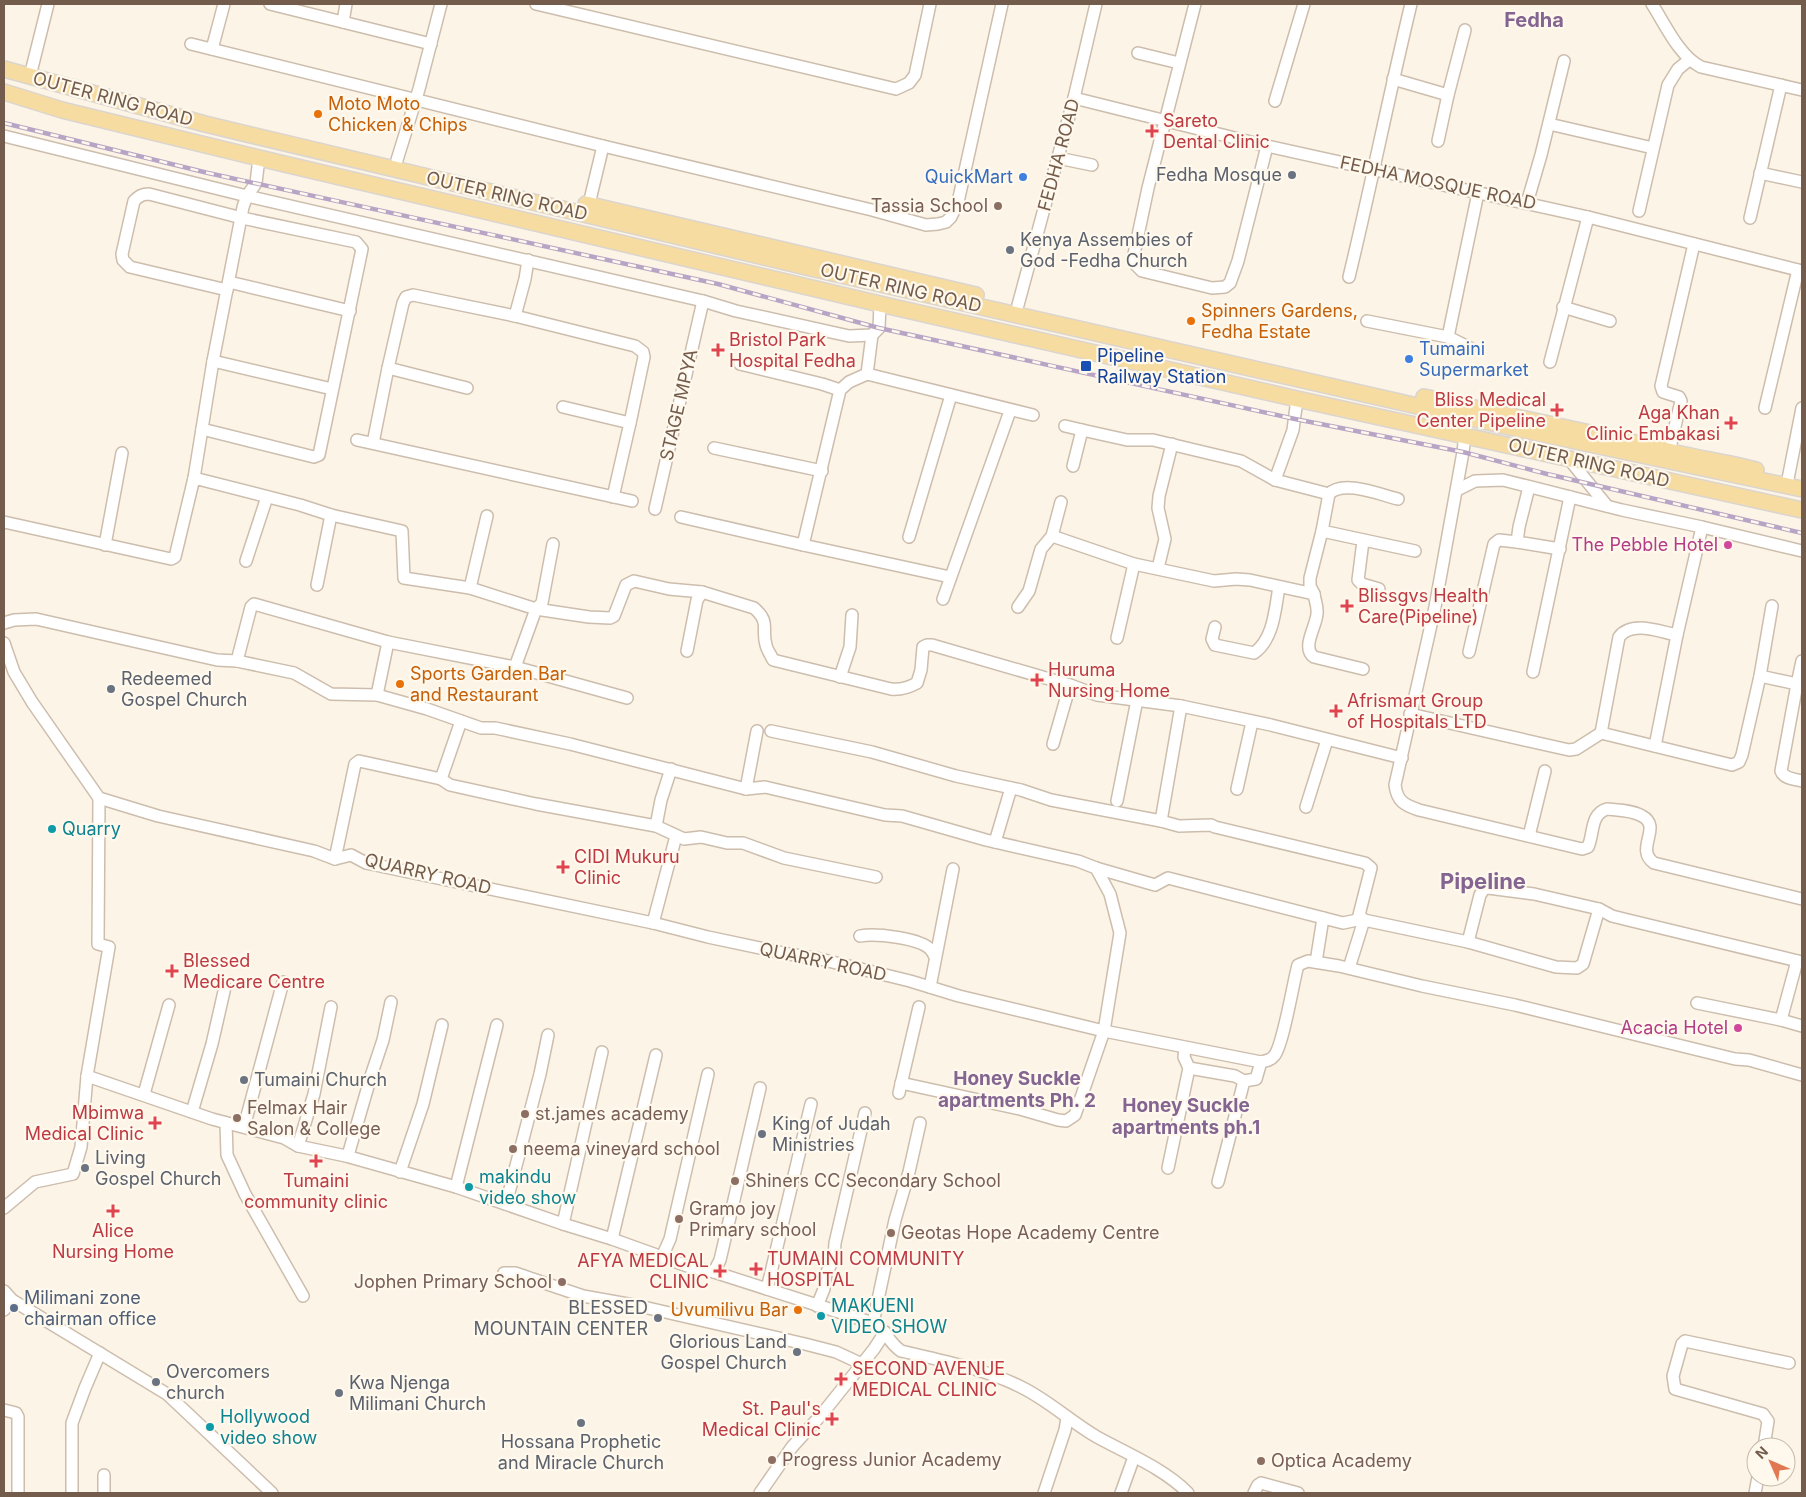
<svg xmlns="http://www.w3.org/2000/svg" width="1806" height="1497" viewBox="0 0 1806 1497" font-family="Inter,sans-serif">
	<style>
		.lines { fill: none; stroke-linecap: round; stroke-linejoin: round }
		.minor-casing { stroke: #cdbdad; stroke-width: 14 }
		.major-casing { stroke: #dbd5d0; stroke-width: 18 }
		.minor { stroke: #fff; stroke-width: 11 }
		.major { stroke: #f7dca2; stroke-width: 15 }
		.rail-casing { stroke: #b8a5c5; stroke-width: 4.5 }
		.rail { stroke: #fef8ed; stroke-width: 2.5; stroke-dasharray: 8; stroke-linecap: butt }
		.food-dot { fill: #e8710a; stroke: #fef8ed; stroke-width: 2 }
		.health-dot { fill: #e0444e; stroke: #fef8ed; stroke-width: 2 }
		.worship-dot { fill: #6b7280; stroke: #fef8ed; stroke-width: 2 }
		.shop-dot { fill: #3f7fe0; stroke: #fef8ed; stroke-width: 2 }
		.education-dot { fill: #8d6e63; stroke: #fef8ed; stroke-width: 2 }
		.transit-dot { fill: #1a4fb4; stroke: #fef8ed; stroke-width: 2 }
		.hotel-dot { fill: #d1479c; stroke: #fef8ed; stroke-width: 2 }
		.culture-dot { fill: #0f9aa8; stroke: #fef8ed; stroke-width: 2 }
		.service-dot { fill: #5c6f8a; stroke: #fef8ed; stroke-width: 2 }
		.labels { text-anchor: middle; stroke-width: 4.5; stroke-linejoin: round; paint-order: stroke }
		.street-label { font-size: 18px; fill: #745c4c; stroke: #fef8ed }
		.food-label { font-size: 18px; fill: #c56008; stroke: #fef8ed; text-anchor: start }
		.health-label { font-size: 18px; fill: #be3a42; stroke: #fef8ed; text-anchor: start }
		.worship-label { font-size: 18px; fill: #5b616d; stroke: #fef8ed; text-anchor: start }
		.shop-label { font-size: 18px; fill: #366cbe; stroke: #fef8ed; text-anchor: end }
		.education-label { font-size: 18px; fill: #785e54; stroke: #fef8ed; text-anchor: start }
		.transit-label { font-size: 18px; fill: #164399; stroke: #fef8ed; text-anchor: start }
		.hotel-label { font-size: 18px; fill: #b23c85; stroke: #fef8ed; text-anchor: end }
		.culture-label { font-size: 18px; fill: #0d838f; stroke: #fef8ed; text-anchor: start }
		.service-label { font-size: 18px; fill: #4e5e75; stroke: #fef8ed; text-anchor: start }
		.neighbourhood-label { font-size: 19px; font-weight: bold; fill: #846491; stroke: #fef8ed }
		.quarter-label { font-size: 20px; font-weight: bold; fill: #846491; stroke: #fef8ed }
		.district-label { font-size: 22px; font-weight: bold; fill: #846491; stroke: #fef8ed }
	</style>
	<rect width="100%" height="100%" fill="#fcf5e7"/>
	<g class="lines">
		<g class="minor-casing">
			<g id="minor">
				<path d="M270 4 431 44"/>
				<path d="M536 4 896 89 909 83 915 75 930 4"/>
				<path d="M1195 4 1148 188 1133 259 1136 265 1142 271 1212 288 1225 287 1230 283 1238 261 1267 146"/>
				<path d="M1652 4C1665 24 1679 56 1701 67L1802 90"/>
				<path d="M343 22 346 4"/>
				<path d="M191 44 603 146 872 210 926 225 938 224 946 222 951 217 958 202 1002 4"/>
				<path d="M212 49 224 4"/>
				<path d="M1138 53 1179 63"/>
				<path d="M32 68 48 4"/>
				<path d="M1393 79 1448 95"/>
				<path d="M1074 98 1267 146 1588 217 1802 271"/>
				<path d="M1275 101 1304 4"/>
				<path d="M1549 124 1653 148"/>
				<path d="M4 136 247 196 703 301 736 311 849 336 872 335 879 328 880 304"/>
				<path d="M1438 141 1448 95 1465 30"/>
				<path d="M1058 158 1092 165"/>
				<path d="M397 160 419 89 441 4"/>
				<path d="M1760 173 1802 182"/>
				<path d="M1527 203 1541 155 1564 61"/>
				<path d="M589 204 603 146"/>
				<path d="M1639 211 1668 85 1678 69 1689 60"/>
				<path d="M1750 218 1781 85"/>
				<path d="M1349 277C1371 186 1389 95 1411 4"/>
				<path d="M229 282 350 311"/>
				<path d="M1018 305 1074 98 1096 4"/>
				<path d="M1563 307 1610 321"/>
				<path d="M515 316 525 279 528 260"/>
				<path d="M1367 321 1448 337 1478 193"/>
				<path d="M1448 337 1470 348"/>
				<path d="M213 361 332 389"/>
				<path d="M1550 362 1588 217"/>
				<path d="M740 364 822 384 840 390"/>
				<path d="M388 368 467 388"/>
				<path d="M867 374 1033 415"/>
				<path d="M563 407 630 423"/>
				<path d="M1765 408 1798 270"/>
				<path d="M1065 426 1082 430"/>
				<path d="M202 429 314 457 319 455 362 249 356 242 242 218 149 194C142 194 139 196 134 201L122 254 123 260 130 267 227 290"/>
				<path d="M1465 435 1463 452 1435 607 1395 785C1397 801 1404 805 1419 810L1582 849 1588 847C1594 834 1590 814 1607 809 1617 810 1632 810 1642 816 1663 827 1634 849 1654 863L1802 899"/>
				<path d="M357 440 632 501"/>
				<path d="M373 443 388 368 403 303 406 297 413 295 515 316 635 346 643 352 644 357 630 423 613 497"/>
				<path d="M714 448 822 471"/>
				<path d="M1669 452 1681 401 1679 397 1663 392 1661 386 1694 244"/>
				<path d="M1569 459 1607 506"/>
				<path d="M1073 466 1082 430 1127 440H1153L1241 461 1275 480 1329 494C1343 479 1381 495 1398 499"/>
				<path d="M194 478 213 361 243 207 247 196 256 183 259 158"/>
				<path d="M1788 479 1802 408"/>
				<path d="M1275 480 1293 430 1297 399"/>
				<path d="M1529 487 1519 527 1517 542 1560 549"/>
				<path d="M1457 490 1475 481 1503 480 1622 510 1702 527 1802 551"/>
				<path d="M655 509 703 301"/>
				<path d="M681 517 803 545 950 577"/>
				<path d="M4 522 171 559 175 557 194 478 300 505 331 515 402 531 404 578 470 588 536 609 549 611 589 617 610 618 614 616 626 585 634 581 669 589 702 592 754 608C771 623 761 628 766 645 767 650 771 655 773 660L891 689C901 690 908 688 917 683L921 670 923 647 927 645H932L1070 685 1097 695 1181 706 1271 725 1402 758"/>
				<path d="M1322 531 1415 551"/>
				<path d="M1052 536 1134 564 1214 581 1236 579 1250 580 1314 594C1315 601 1318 607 1317 614 1316 627 1301 648 1314 657L1363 669"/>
				<path d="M909 537 951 395"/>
				<path d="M1363 541 1358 580 1362 584 1379 589"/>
				<path d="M105 545 122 453"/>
				<path d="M803 545 840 390 849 382 867 374 872 335"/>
				<path d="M246 561 267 497"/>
				<path d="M1158 568 1165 539 1158 508 1159 496 1172 444"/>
				<path d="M317 585 331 515"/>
				<path d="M470 588 487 516"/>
				<path d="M1314 594 1310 586V578L1322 531 1329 494"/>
				<path d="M943 599 1010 411"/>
				<path d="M1018 607 1029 591 1041 549 1052 536 1061 502"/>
				<path d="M4 623 14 620 36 619 217 660 237 661 294 673 331 694 377 695 427 709 481 728H495L570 744 746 789 765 787 885 815 902 816 986 840 1078 861 1096 868 1110 894 1120 933 1104 1031 1075 1115 1066 1121 1058 1120 1020 1109 901 1083"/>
				<path d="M1215 627 1212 639 1215 645 1254 653C1274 639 1275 609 1279 587"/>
				<path d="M1117 638 1134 564"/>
				<path d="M4 643 14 672 32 702 99 798 158 816 314 851 335 859 351 855 366 863 653 923 708 937 783 953 820 959 910 981 959 996 1104 1031 1261 1062C1266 1061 1271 1060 1274 1056 1283 1046 1293 983 1298 965L1308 961 1339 966 1422 986 1515 1005 1735 1059 1749 1060 1802 1075"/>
				<path d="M687 651 697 600 702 592"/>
				<path d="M1469 652 1494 544 1499 540 1517 542"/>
				<path d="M237 661 251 607 254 604 388 642 515 667 627 698"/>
				<path d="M515 667 536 609 542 603 553 544"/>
				<path d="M1533 672 1570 497"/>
				<path d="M1760 676 1797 684 1781 771C1784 779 1795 779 1802 781"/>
				<path d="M840 677 850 647 852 615"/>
				<path d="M1797 684 1802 661"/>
				<path d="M377 695 388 642"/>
				<path d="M1410 714 1569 750 1576 749 1601 733 1732 765 1739 762 1742 755 1760 676 1772 606"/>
				<path d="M771 731 872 752 956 776 1021 790 1051 800 1161 821 1179 826 1211 825 1215 827 1365 863 1371 868 1359 915 1364 920 1468 942 1556 967 1577 968 1583 964 1599 909"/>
				<path d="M1601 733 1619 637C1632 620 1660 632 1677 635"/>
				<path d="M1053 744 1070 685"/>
				<path d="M1655 746 1677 635 1702 527"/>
				<path d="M441 779 461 721"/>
				<path d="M746 789 757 731"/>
				<path d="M1237 789 1252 722"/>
				<path d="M1117 801 1137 700"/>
				<path d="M1306 807 1327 740"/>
				<path d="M1161 821 1181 706"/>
				<path d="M656 826 661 800 671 769"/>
				<path d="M1529 836 1545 771"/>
				<path d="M995 842 1011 788"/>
				<path d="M335 859 355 764 359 761 441 779 450 785 536 804 656 826 684 839 701 837 727 843H743L784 858 876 877"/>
				<path d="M1096 868 1155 885 1168 878 1343 923 1362 919"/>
				<path d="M653 923 676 836"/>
				<path d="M860 936C875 933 921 938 931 950 933 952 934 955 935 957"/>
				<path d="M1468 942 1480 895 1484 889 1488 888 1534 894 1599 909 1612 916 1628 920 1802 962"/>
				<path d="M1797 961 1781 1020 1802 1026"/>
				<path d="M1316 962 1323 918"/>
				<path d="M1349 968 1364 920"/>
				<path d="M930 987 953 869"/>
				<path d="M1697 1003 1781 1020"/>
				<path d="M1189 1068 1235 1076 1244 1081"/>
				<path d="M87 1076 212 1119 284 1138 298 1146 346 1156 456 1187 563 1224 612 1239 690 1267 714 1272 873 1323C887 1331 888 1342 901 1351 942 1361 983 1368 1021 1387 1048 1400 1071 1422 1097 1437 1126 1453 1165 1469 1188 1493"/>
				<path d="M899 1093 919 1007"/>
				<path d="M144 1094 169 1005"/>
				<path d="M192 1112 212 1044 225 987"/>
				<path d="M226 1123 227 1155 245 1194 303 1296"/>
				<path d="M244 1127 283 982"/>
				<path d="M298 1146 314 1094 331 1007"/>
				<path d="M346 1156 349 1152 371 1076 383 1040 391 1002"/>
				<path d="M1168 1168 1189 1068 1184 1057 1185 1048"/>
				<path d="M400 1172 423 1104 442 1025"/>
				<path d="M1218 1182 1244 1081 1256 1079 1261 1062"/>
				<path d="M456 1187 497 1025"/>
				<path d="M506 1204 540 1074 548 1035"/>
				<path d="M4 1208 35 1182 73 1174 81 1147 87 1076 109 947 98 944 99 798"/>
				<path d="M563 1224 602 1052"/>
				<path d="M612 1239 656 1055"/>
				<path d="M662 1257 670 1239 708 1074"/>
				<path d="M714 1272 720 1260 760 1088"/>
				<path d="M504 1273H515L583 1296 639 1306 805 1344 836 1352 862 1364"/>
				<path d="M767 1289 811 1104"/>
				<path d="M4 1291 12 1300 167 1394 272 1493"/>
				<path d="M817 1306 824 1289 826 1274 834 1258 835 1243 865 1113"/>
				<path d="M4 1310 12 1300"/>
				<path d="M873 1323 895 1220 909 1172 920 1123"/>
				<path d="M4 1410 16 1413 18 1417V1493"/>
				<path d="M1764 1447 1768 1421 1763 1414 1675 1389 1673 1376 1682 1344 1685 1341 1789 1363"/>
				<path d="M104 1475V1493"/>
				<path d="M72 1493V1423L85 1388 100 1353"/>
				<path d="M760 1493 792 1447 822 1414 874 1349 885 1332"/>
				<path d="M1044 1493 1065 1430 1067 1418"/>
				<path d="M1121 1493 1134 1457"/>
				<path d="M1254 1493 1258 1485 1261 1483 1298 1493"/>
				<path d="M1755 1493 1758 1477"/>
			</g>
		</g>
		<g class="major-casing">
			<g id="major">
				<path d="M4 69 205 124 806 267 1514 428 1802 489"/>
				<path d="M4 92 62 110 259 158 880 304 1297 399 1802 510"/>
				<path d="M586 204 976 295"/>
				<path d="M1424 397 1650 446C1685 457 1721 461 1756 470"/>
			</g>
		</g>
		<use href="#minor" class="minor"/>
		<use href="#major" class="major"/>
		<g class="rail-casing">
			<path id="rail" d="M4 123 208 173 718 284 879 328 1295 419 1463 452 1547 474 1802 533"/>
		</g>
		<use href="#rail" class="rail"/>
	</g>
	<g class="food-dot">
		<circle cx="318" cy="114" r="5"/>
		<circle cx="1191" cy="321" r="5"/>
		<circle cx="400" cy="684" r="5"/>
		<circle cx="798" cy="1310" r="5"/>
	</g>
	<g class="health-dot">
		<path d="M1149.5 123.5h5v5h5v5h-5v5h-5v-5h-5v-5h5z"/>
		<path d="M715.5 342.5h5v5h5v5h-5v5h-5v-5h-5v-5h5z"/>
		<path d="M1554.5 402.5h5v5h5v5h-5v5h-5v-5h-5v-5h5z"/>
		<path d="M1728.5 415.5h5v5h5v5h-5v5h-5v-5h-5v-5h5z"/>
		<path d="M1344.5 598.5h5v5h5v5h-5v5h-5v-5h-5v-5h5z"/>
		<path d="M1034.5 672.5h5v5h5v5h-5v5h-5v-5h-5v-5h5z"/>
		<path d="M1333.5 703.5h5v5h5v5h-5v5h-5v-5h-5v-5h5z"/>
		<path d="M560.5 859.5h5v5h5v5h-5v5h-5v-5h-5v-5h5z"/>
		<path d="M169.5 963.5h5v5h5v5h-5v5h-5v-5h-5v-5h5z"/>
		<path d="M152.5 1115.5h5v5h5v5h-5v5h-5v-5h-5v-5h5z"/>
		<path d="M313.5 1153.5h5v5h5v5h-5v5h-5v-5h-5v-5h5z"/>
		<path d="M110.5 1203.5h5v5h5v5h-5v5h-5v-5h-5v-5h5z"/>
		<path d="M753.5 1261.5h5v5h5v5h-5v5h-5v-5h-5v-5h5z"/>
		<path d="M717.5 1263.5h5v5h5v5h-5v5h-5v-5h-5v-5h5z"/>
		<path d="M838.5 1371.5h5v5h5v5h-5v5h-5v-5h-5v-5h5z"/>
		<path d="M829.5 1411.5h5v5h5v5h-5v5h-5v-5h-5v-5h5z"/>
	</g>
	<g class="worship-dot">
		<circle cx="1292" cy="175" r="5"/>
		<circle cx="1010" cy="250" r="5"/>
		<circle cx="111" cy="689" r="5"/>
		<circle cx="244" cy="1080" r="5"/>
		<circle cx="762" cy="1134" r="5"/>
		<circle cx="85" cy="1168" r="5"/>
		<circle cx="658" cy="1318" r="5"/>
		<circle cx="797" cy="1352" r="5"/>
		<circle cx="156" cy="1382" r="5"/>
		<circle cx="339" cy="1393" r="5"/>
		<circle cx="581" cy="1423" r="5"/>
	</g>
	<g class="shop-dot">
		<circle cx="1023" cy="177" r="5"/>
		<circle cx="1409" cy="359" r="5"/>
	</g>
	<g class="education-dot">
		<circle cx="998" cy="206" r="5"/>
		<circle cx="525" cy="1114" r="5"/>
		<circle cx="237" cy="1118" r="5"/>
		<circle cx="513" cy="1149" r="5"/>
		<circle cx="735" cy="1181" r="5"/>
		<circle cx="679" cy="1219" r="5"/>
		<circle cx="891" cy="1233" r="5"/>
		<circle cx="562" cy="1282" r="5"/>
		<circle cx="772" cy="1460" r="5"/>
		<circle cx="1261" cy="1461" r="5"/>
	</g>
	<rect class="transit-dot" x="1080" y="360" width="12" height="12" rx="2.5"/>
	<g class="hotel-dot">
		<circle cx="1728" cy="545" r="5"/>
		<circle cx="1738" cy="1028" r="5"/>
	</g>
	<g class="culture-dot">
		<circle cx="52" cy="829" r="5"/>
		<circle cx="469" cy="1187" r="5"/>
		<circle cx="821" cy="1316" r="5"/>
		<circle cx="210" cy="1427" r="5"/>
	</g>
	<circle class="service-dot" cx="14" cy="1308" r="5"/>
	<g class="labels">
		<g class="street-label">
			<text transform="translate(113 99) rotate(15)" y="6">OUTER RING ROAD</text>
			<text transform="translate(1059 155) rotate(-75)" y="6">FEDHA ROAD</text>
			<text transform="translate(1438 183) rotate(12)" y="6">FEDHA MOSQUE ROAD</text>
			<text transform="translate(507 196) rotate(13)" y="6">OUTER RING ROAD</text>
			<text transform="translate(901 288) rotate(13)" y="6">OUTER RING ROAD</text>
			<text transform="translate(679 405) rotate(-77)" y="6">STAGE MPYA</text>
			<text transform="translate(1589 463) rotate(13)" y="6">OUTER RING ROAD</text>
			<text transform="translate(428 874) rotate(13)" y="6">QUARRY ROAD</text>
			<text transform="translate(823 962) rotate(12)" y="6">QUARRY ROAD</text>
		</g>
		<g class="food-label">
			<text x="328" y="110">Moto Moto<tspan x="328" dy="21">Chicken &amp; Chips</tspan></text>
			<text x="1201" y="317">Spinners Gardens,<tspan x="1201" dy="21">Fedha Estate</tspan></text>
			<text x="410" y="680">Sports Garden Bar<tspan x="410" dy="21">and Restaurant</tspan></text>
			<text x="788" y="1316" text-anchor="end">Uvumilivu Bar</text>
		</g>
		<g class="health-label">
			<text x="1163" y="127">Sareto<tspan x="1163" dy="21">Dental Clinic</tspan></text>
			<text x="729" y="346">Bristol Park<tspan x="729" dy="21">Hospital Fedha</tspan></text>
			<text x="1546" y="406" text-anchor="end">Bliss Medical<tspan x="1546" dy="21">Center Pipeline</tspan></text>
			<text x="1720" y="419" text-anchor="end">Aga Khan<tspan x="1720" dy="21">Clinic Embakasi</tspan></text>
			<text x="1358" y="602">Blissgvs Health<tspan x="1358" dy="21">Care(Pipeline)</tspan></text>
			<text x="1048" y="676">Huruma<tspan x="1048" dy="21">Nursing Home</tspan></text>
			<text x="1347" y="707">Afrismart Group<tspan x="1347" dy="21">of Hospitals LTD</tspan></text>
			<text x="574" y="863">CIDI Mukuru<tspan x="574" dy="21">Clinic</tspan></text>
			<text x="183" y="967">Blessed<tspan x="183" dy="21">Medicare Centre</tspan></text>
			<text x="144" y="1119" text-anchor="end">Mbimwa<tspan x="144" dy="21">Medical Clinic</tspan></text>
			<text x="316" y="1187" text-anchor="middle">Tumaini<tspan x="316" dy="21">community clinic</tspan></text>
			<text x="113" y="1237" text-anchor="middle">Alice<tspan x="113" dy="21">Nursing Home</tspan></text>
			<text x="767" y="1265">TUMAINI COMMUNITY<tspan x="767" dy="21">HOSPITAL</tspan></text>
			<text x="709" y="1267" text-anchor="end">AFYA MEDICAL<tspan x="709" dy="21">CLINIC</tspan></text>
			<text x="852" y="1375">SECOND AVENUE<tspan x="852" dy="21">MEDICAL CLINIC</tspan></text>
			<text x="821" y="1415" text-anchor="end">St. Paul's<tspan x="821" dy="21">Medical Clinic</tspan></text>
		</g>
		<g class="worship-label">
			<text x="1282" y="181" text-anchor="end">Fedha Mosque</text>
			<text x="1020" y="246">Kenya Assembies of<tspan x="1020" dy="21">God -Fedha Church</tspan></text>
			<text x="121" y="685">Redeemed<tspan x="121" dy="21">Gospel Church</tspan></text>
			<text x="254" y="1086">Tumaini Church</text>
			<text x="772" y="1130">King of Judah<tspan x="772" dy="21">Ministries</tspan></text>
			<text x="95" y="1164">Living<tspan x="95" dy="21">Gospel Church</tspan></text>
			<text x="648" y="1314" text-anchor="end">BLESSED<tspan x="648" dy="21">MOUNTAIN CENTER</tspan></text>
			<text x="787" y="1348" text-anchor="end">Glorious Land<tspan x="787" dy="21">Gospel Church</tspan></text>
			<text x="166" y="1378">Overcomers<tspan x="166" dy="21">church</tspan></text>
			<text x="349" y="1389">Kwa Njenga<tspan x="349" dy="21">Milimani Church</tspan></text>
			<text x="581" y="1448" text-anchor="middle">Hossana Prophetic<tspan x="581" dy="21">and Miracle Church</tspan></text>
		</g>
		<g class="shop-label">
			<text x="1013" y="183">QuickMart</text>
			<text x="1419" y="355" text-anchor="start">Tumaini<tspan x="1419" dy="21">Supermarket</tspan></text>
		</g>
		<g class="education-label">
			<text x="988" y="212" text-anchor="end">Tassia School</text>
			<text x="247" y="1114">Felmax Hair<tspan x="247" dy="21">Salon &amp; College</tspan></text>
			<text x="535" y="1120">st.james academy</text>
			<text x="523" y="1155">neema vineyard school</text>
			<text x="745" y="1187">Shiners CC Secondary School</text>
			<text x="689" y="1215">Gramo joy<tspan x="689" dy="21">Primary school</tspan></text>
			<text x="901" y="1239">Geotas Hope Academy Centre</text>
			<text x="552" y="1288" text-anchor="end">Jophen Primary School</text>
			<text x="782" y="1466">Progress Junior Academy</text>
			<text x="1271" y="1467">Optica Academy</text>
		</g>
		<g class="transit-label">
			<text x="1097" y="362">Pipeline<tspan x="1097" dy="21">Railway Station</tspan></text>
		</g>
		<g class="hotel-label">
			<text x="1718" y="551">The Pebble Hotel</text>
			<text x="1728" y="1034">Acacia Hotel</text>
		</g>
		<g class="culture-label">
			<text x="62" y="835">Quarry</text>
			<text x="479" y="1183">makindu<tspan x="479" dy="21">video show</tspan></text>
			<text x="831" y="1312">MAKUENI<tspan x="831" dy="21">VIDEO SHOW</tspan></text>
			<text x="220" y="1423">Hollywood<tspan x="220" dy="21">video show</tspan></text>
		</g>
		<g class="service-label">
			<text x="24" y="1304">Milimani zone<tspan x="24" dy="21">chairman office</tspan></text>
		</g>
		<g class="neighbourhood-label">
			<text x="1017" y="1085">Honey Suckle<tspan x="1017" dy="22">apartments Ph. 2</tspan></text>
			<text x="1186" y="1112">Honey Suckle<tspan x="1186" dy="22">apartments ph.1</tspan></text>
		</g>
		<g class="quarter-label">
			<text x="1534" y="27">Fedha</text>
		</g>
		<g class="district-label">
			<text x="1483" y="889">Pipeline</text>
		</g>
	</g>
	<rect width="1806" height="1497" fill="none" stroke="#745c4c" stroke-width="10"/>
	<g transform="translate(1771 1462) rotate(315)"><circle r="24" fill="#fef8ed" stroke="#c7baad"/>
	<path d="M0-4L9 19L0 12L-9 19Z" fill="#e17851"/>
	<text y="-8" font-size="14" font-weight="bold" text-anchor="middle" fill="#745c4c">N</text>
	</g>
</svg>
